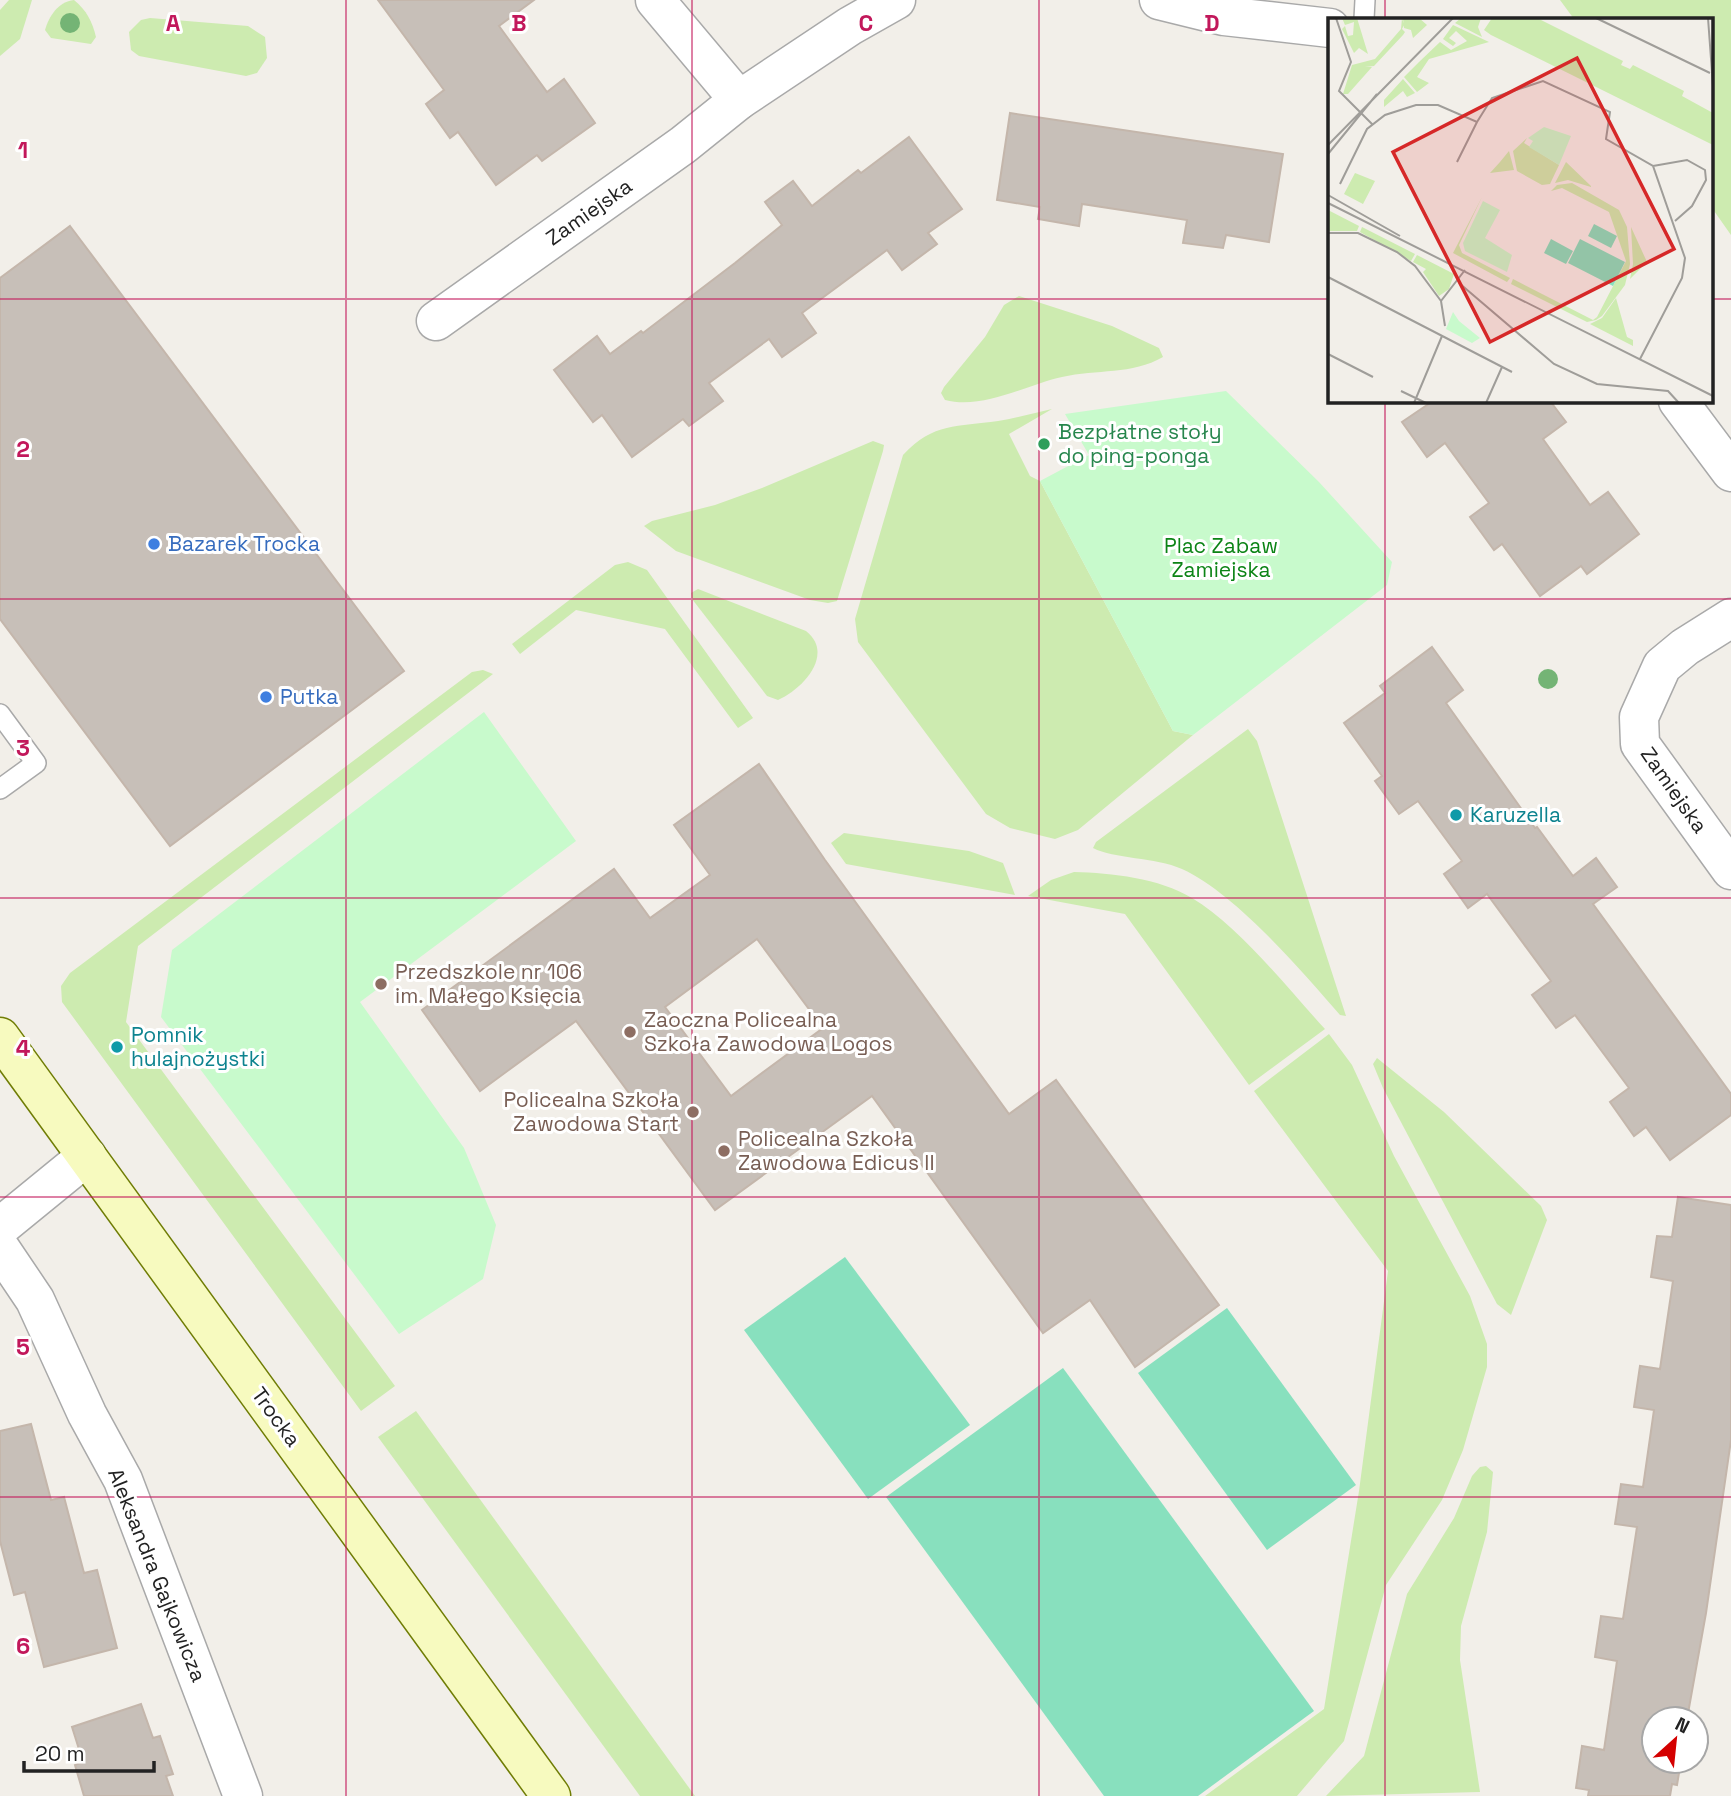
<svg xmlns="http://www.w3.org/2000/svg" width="1731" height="1796" viewBox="0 0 1731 1796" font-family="'Space Grotesk',sans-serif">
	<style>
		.grass { fill: #cdebb0 }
		.park { fill: #c8facc }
		.pitch { fill: #88e0be }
		.building { fill: #c7bfb8; stroke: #c4b6ab; stroke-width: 2; fill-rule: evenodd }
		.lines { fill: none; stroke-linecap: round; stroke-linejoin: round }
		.lane-casing { stroke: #a9a9a9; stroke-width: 22 }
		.street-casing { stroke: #a9a9a9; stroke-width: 41 }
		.secondary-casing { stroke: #707d05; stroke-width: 41 }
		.lane { stroke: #fff; stroke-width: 19 }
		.street { stroke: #fff; stroke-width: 38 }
		.secondary { stroke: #f7fabf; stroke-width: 38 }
		.tree { fill: #74b475 }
		.grid { fill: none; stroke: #c2185b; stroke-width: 2; stroke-opacity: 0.55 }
		.leisure-dot { fill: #2e9e5b; stroke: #fff; stroke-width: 2.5 }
		.shop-dot { fill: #3f7fe0; stroke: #fff; stroke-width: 2.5 }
		.culture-dot { fill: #0f9aa8; stroke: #fff; stroke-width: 2.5 }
		.education-dot { fill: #8d6e63; stroke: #fff; stroke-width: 2.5 }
		.labels { text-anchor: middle; stroke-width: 6; stroke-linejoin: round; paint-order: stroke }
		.street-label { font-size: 21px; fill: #222; stroke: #fff }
		.leisure-label { font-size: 21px; fill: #27864d; stroke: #fff; text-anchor: start }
		.shop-label { font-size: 21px; fill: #366cbe; stroke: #fff; text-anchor: start }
		.park-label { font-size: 21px; fill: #0c8416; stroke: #fff }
		.culture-label { font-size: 21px; fill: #0d838f; stroke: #fff; text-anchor: start }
		.education-label { font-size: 21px; fill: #785e54; stroke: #fff; text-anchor: start }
		.inset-road { fill: none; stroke: #9f9d99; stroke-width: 2 }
		.view { fill: #d62828; fill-opacity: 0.15; stroke: #d62828; stroke-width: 3.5 }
		.inset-edge { fill: none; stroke: #222; stroke-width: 3.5 }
		.grid-label { font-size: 23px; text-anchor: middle; font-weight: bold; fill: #c2185b; stroke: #fff; stroke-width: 6; stroke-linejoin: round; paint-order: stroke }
	</style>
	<rect width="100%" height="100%" fill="#f2efe9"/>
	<g class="grass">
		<path d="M9 0H32L20 39 0 56V10Z"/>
		<path d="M74 0C87 11 92 21 96 37L91 44 51 38 45 30C49 16 58 2 74 0Z"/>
		<path d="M1560 0H1731V235L1712 208V19H1574Z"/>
		<path d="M150 18 248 26 265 37 267 58 257 73 246 76 139 56 131 50 129 32 141 20Z"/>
		<path d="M1019 296 1112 326 1159 348 1163 357C1132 375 1097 369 1062 377 1026 385 983 410 945 400L941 393 944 387 985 337 1004 305Z"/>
		<path d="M1052 409 1009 434 1030 476 1040 481 1173 731 1193 735 1078 830 1055 839 1010 828 986 814 858 642 855 619 903 455C934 422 957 427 998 421 1016 418 1034 413 1052 409Z"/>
		<path d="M873 441 884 445 883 451 837 601 828 603 810 600 676 551 644 526 652 521 715 505 762 488Z"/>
		<path d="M628 562 647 570 753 718 738 728 665 629 576 610 520 654 512 644 615 565Z"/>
		<path d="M698 589 806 631C835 654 803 689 778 700L767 696 692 599 691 593Z"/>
		<path d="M483 670 493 674 138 946 126 1022 395 1386 361 1411 62 1002 61 986 70 973 472 672Z"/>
		<path d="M1248 729 1257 741 1346 1016 1340 1015C1302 971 1235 893 1182 869 1155 857 1114 859 1093 848L1096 842Z"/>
		<path d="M844 833 969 851 1003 863 1015 895 846 864 831 843Z"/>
		<path d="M1074 872C1112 873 1159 878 1192 898 1239 926 1288 989 1325 1029L1249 1085 1125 914 1028 896 1051 880Z"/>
		<path d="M1329 1034 1352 1065 1394 1156 1470 1296 1487 1344V1367L1463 1450 1442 1500 1386 1585 1344 1741 1297 1796H1205L1324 1709 1359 1491 1388 1271 1254 1091Z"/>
		<path d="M1377 1058 1444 1112 1541 1206 1547 1220 1511 1315 1497 1304 1383 1088 1373 1064Z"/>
		<path d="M416 1411 695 1796H640L378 1437Z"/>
		<path d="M1486 1466 1493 1472 1487 1532 1461 1626 1460 1660 1480 1792 1326 1796 1364 1756 1407 1594 1454 1518 1472 1476 1480 1467Z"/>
	</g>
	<g class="park">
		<path d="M1226 391 1319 482 1392 562 1387 585 1193 735 1173 731 1040 481 1089 455 1065 414Z"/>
		<path d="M484 712 576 841 360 1002 464 1148 496 1225 483 1279 399 1334 161 1017 172 950Z"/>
	</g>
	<g class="pitch">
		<path d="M845 1257 970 1425 868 1499 744 1330Z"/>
		<path d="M1227 1308 1356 1485 1267 1550 1138 1373Z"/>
		<path d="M1063 1368 1314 1711 1198 1796H1104L886 1497Z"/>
	</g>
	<g class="building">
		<path d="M378 0H534L499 26 547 92 564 79 595 123 542 161 537 155 496 185 458 132 450 138 426 104 444 90Z"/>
		<path d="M1010 113 1283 154 1269 242 1226 235 1223 248 1183 243 1187 220 1082 204 1079 226 1038 219 1040 207 997 200Z"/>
		<path d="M909 137 962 209 928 233 937 244 902 270 887 250 802 313 816 333 782 357 769 339 709 383 723 401 689 426 683 419 632 457 602 415 593 422 554 370 597 336 610 354 641 331 643 333 735 263 782 225 765 202 793 181 812 206 858 170 861 173Z"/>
		<path d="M70 226 404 671 170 846 0 619V278Z"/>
		<path d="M1433 401H1550L1566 422 1543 439 1590 505 1608 492 1639 534 1587 574 1581 566 1540 596 1502 544 1494 550 1470 517 1489 503 1445 443 1427 457 1402 422Z"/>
		<path d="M1432 647 1463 690 1446 703 1535 828 1537 827 1573 876 1596 858 1617 887 1593 904 1731 1094V1115L1670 1160 1646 1127 1634 1136 1610 1102 1629 1088 1575 1015 1556 1028 1532 995 1551 981 1487 894 1468 908 1444 874 1462 861 1418 801 1399 814 1375 781 1382 776 1344 723 1385 693 1380 686Z"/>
		<path d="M759 764 825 860 1009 1114 1056 1080 1219 1305 1135 1367 1090 1300 1043 1333 872 1096 715 1210 576 1021 480 1091 422 1010 614 869 650 918 710 875 674 825ZM757 939 823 1028 731 1096 665 1007Z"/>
		<path d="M1678 1197 1731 1205V1440L1706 1613 1687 1719H1654V1761H1681L1677 1785 1672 1784 1670 1796H1588L1589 1790 1576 1788 1582 1746 1604 1750 1617 1661 1595 1657 1601 1616 1623 1619 1637 1527 1615 1524 1621 1484 1643 1487 1654 1410 1634 1407 1640 1366 1660 1369 1673 1281 1651 1277 1657 1236 1672 1237Z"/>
		<path d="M31 1424 51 1500 64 1497 84 1573 97 1570 117 1648 44 1667 25 1592 14 1595 0 1541V1431Z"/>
		<path d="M141 1704 153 1738 160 1736 173 1774 166 1776 173 1796H84L75 1765 83 1762 72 1727Z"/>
	</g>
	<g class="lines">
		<g class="lane-casing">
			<g id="lane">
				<path d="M1364 19 1365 0"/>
				<path d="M0 714 36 763 0 789"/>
			</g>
		</g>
		<g class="street-casing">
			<g id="street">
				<path d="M655 0 739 100 850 26 896 0"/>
				<path d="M1159 0 1224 16 1330 28"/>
				<path d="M436 321 683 145 739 100"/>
				<path d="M1678 401 1731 472"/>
				<path d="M1731 618 1685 647 1662 666 1639 717 1640 744 1731 870"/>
				<path d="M0 1227 87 1156"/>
				<path d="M0 1248 35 1300 87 1414 123 1480 243 1796"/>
			</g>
		</g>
		<g class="secondary-casing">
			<path id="secondary" d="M0 1037 551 1796"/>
		</g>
		<use href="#lane" class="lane"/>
		<use href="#street" class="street"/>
		<use href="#secondary" class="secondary"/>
	</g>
	<g class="tree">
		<circle cx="70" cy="23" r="10"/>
		<circle cx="1548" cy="679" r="10"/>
	</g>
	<path class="grid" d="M346 0V1796M692 0V1796M1039 0V1796M1385 0V19M0 299H1330M1712 299H1731M1385 401V1796M0 599H1731M0 898H1731M0 1197H1731M0 1497H1731"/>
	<circle class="leisure-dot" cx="1044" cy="444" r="7"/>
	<g class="shop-dot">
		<circle cx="154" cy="544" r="7"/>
		<circle cx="266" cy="697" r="7"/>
	</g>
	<g class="culture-dot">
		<circle cx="1456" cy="815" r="7"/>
		<circle cx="117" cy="1047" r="7"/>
	</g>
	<g class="education-dot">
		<circle cx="381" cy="984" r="7"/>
		<circle cx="630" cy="1032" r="7"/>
		<circle cx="693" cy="1112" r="7"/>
		<circle cx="724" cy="1151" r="7"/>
	</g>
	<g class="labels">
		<g class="street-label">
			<text transform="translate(589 212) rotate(-35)" y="7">Zamiejska</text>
			<text transform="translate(1674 790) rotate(55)" y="7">Zamiejska</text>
			<text transform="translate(276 1417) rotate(54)" y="7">Trocka</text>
			<text transform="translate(157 1575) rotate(68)" y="7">Aleksandra Gajkowicza</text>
		</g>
		<g class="leisure-label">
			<text x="1058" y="439">Bezpłatne stoły<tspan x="1058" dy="24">do ping-ponga</tspan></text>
		</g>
		<g class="shop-label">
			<text x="168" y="551">Bazarek Trocka</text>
			<text x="280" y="704">Putka</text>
		</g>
		<g class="park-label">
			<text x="1221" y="553">Plac Zabaw<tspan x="1221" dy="24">Zamiejska</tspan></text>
		</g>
		<g class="culture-label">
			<text x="1470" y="822">Karuzella</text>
			<text x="131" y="1042">Pomnik<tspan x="131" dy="24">hulajnożystki</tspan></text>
		</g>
		<g class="education-label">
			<text x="395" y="979">Przedszkole nr 106<tspan x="395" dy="24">im. Małego Księcia</tspan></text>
			<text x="644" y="1027">Zaoczna Policealna<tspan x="644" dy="24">Szkoła Zawodowa Logos</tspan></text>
			<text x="679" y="1107" text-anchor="end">Policealna Szkoła<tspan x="679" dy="24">Zawodowa Start</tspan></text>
			<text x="738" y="1146">Policealna Szkoła<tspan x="738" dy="24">Zawodowa Edicus II</tspan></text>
		</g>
	</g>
	<g transform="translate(1328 18)">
		<rect width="385" height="385" fill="#f2efe9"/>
		<path d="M14 0H29L40 36 31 30 26 35 14 11 17 8 20 18 25 17 26 4 17 7ZM74 0 76 7 74 11 77 14 75 17 46 48 37 49H44L20 76H15L24 47 47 41 73 11ZM75 0H91L99 7 85 20 83 12 76 10ZM133 0H153L150 9 154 19 127 5ZM164 0H209L295 43 293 47 302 51 305 47 356 73 354 78 385 95V127L163 17 156 12ZM125 7 161 24 101 41 89 59 101 65 89 74 76 59 91 44 112 24 123 32 139 23 128 13 121 20 128 25 125 28 115 21ZM75 61 87 75 79 79 75 73 56 89V82ZM199 120 196 125 231 147 222 166 214 167 189 153 185 133ZM181 133 186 152 162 155 172 144ZM238 144 263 168V169L240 162 227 165ZM27 155 47 163 35 186 16 176ZM244 165 291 192 299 209 302 246 297 267 274 298 268 302 259 304 183 266 185 261 265 302 269 299 298 243 281 194 234 170 223 173 229 167ZM154 179 131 227 134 235 182 260 179 264 125 235ZM0 192 31 208 29 213H0ZM34 209 87 236 83 243 32 214ZM303 209 319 244 302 261 305 246ZM89 237 126 256 121 271 111 278 95 254 98 251 85 244ZM288 280 299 319 305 322V328L262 306 274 300Z" fill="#cdebb0"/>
		<path d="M216 109 243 118 231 147 201 129 205 123 200 120ZM155 183 172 192 157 220 184 237 179 254 137 233 135 225ZM125 294 131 303 152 320 144 325 118 311Z" fill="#c8facc"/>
		<path d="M266 206 289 218 283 230 260 218ZM223 221 245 233 238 246 216 235ZM252 221 297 244 285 268 240 245Z" fill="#88e0be"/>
		<path class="inset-road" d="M8 0 23 44 11 73 44 106M268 0 382 55M380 0 385 68M0 127 125 0M0 136 49 76M129 144 149 104M325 148 359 142 377 152 378 162 364 188 347 203M12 166 39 111 57 97 88 87H110L149 104 164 80 215 63 282 94 278 121 325 148 357 240 354 260 312 341M0 177 72 218M0 185 385 378M0 215H30L69 234 87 248 113 283M0 259 184 354M131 265 226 346 269 366 340 373 351 385M117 308 113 283 137 252M0 336 45 359M73 373 98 385M86 385 114 318M158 385 174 349"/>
		<path class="view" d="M249 40 346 231 162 324 65 134Z"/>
		<rect width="385" height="385" class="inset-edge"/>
	</g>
	<g class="grid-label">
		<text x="173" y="31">A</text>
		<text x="519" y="31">B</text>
		<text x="866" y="31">C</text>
		<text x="1212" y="31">D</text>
		<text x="23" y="158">1</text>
		<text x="23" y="457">2</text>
		<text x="23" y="756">3</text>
		<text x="23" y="1056">4</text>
		<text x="23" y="1355">5</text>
		<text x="23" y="1654">6</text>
	</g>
	<g transform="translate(1675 1740) rotate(27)"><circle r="33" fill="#ffffff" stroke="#a7a7a7" stroke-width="2"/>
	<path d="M0-5L12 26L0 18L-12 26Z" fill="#d40000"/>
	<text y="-10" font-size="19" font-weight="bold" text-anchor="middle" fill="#222222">N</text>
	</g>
	<path d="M24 1761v10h130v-10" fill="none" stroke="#222222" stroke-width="3.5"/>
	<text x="35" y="1761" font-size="21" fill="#222222" stroke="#ffffff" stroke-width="5" paint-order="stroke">20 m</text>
</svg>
